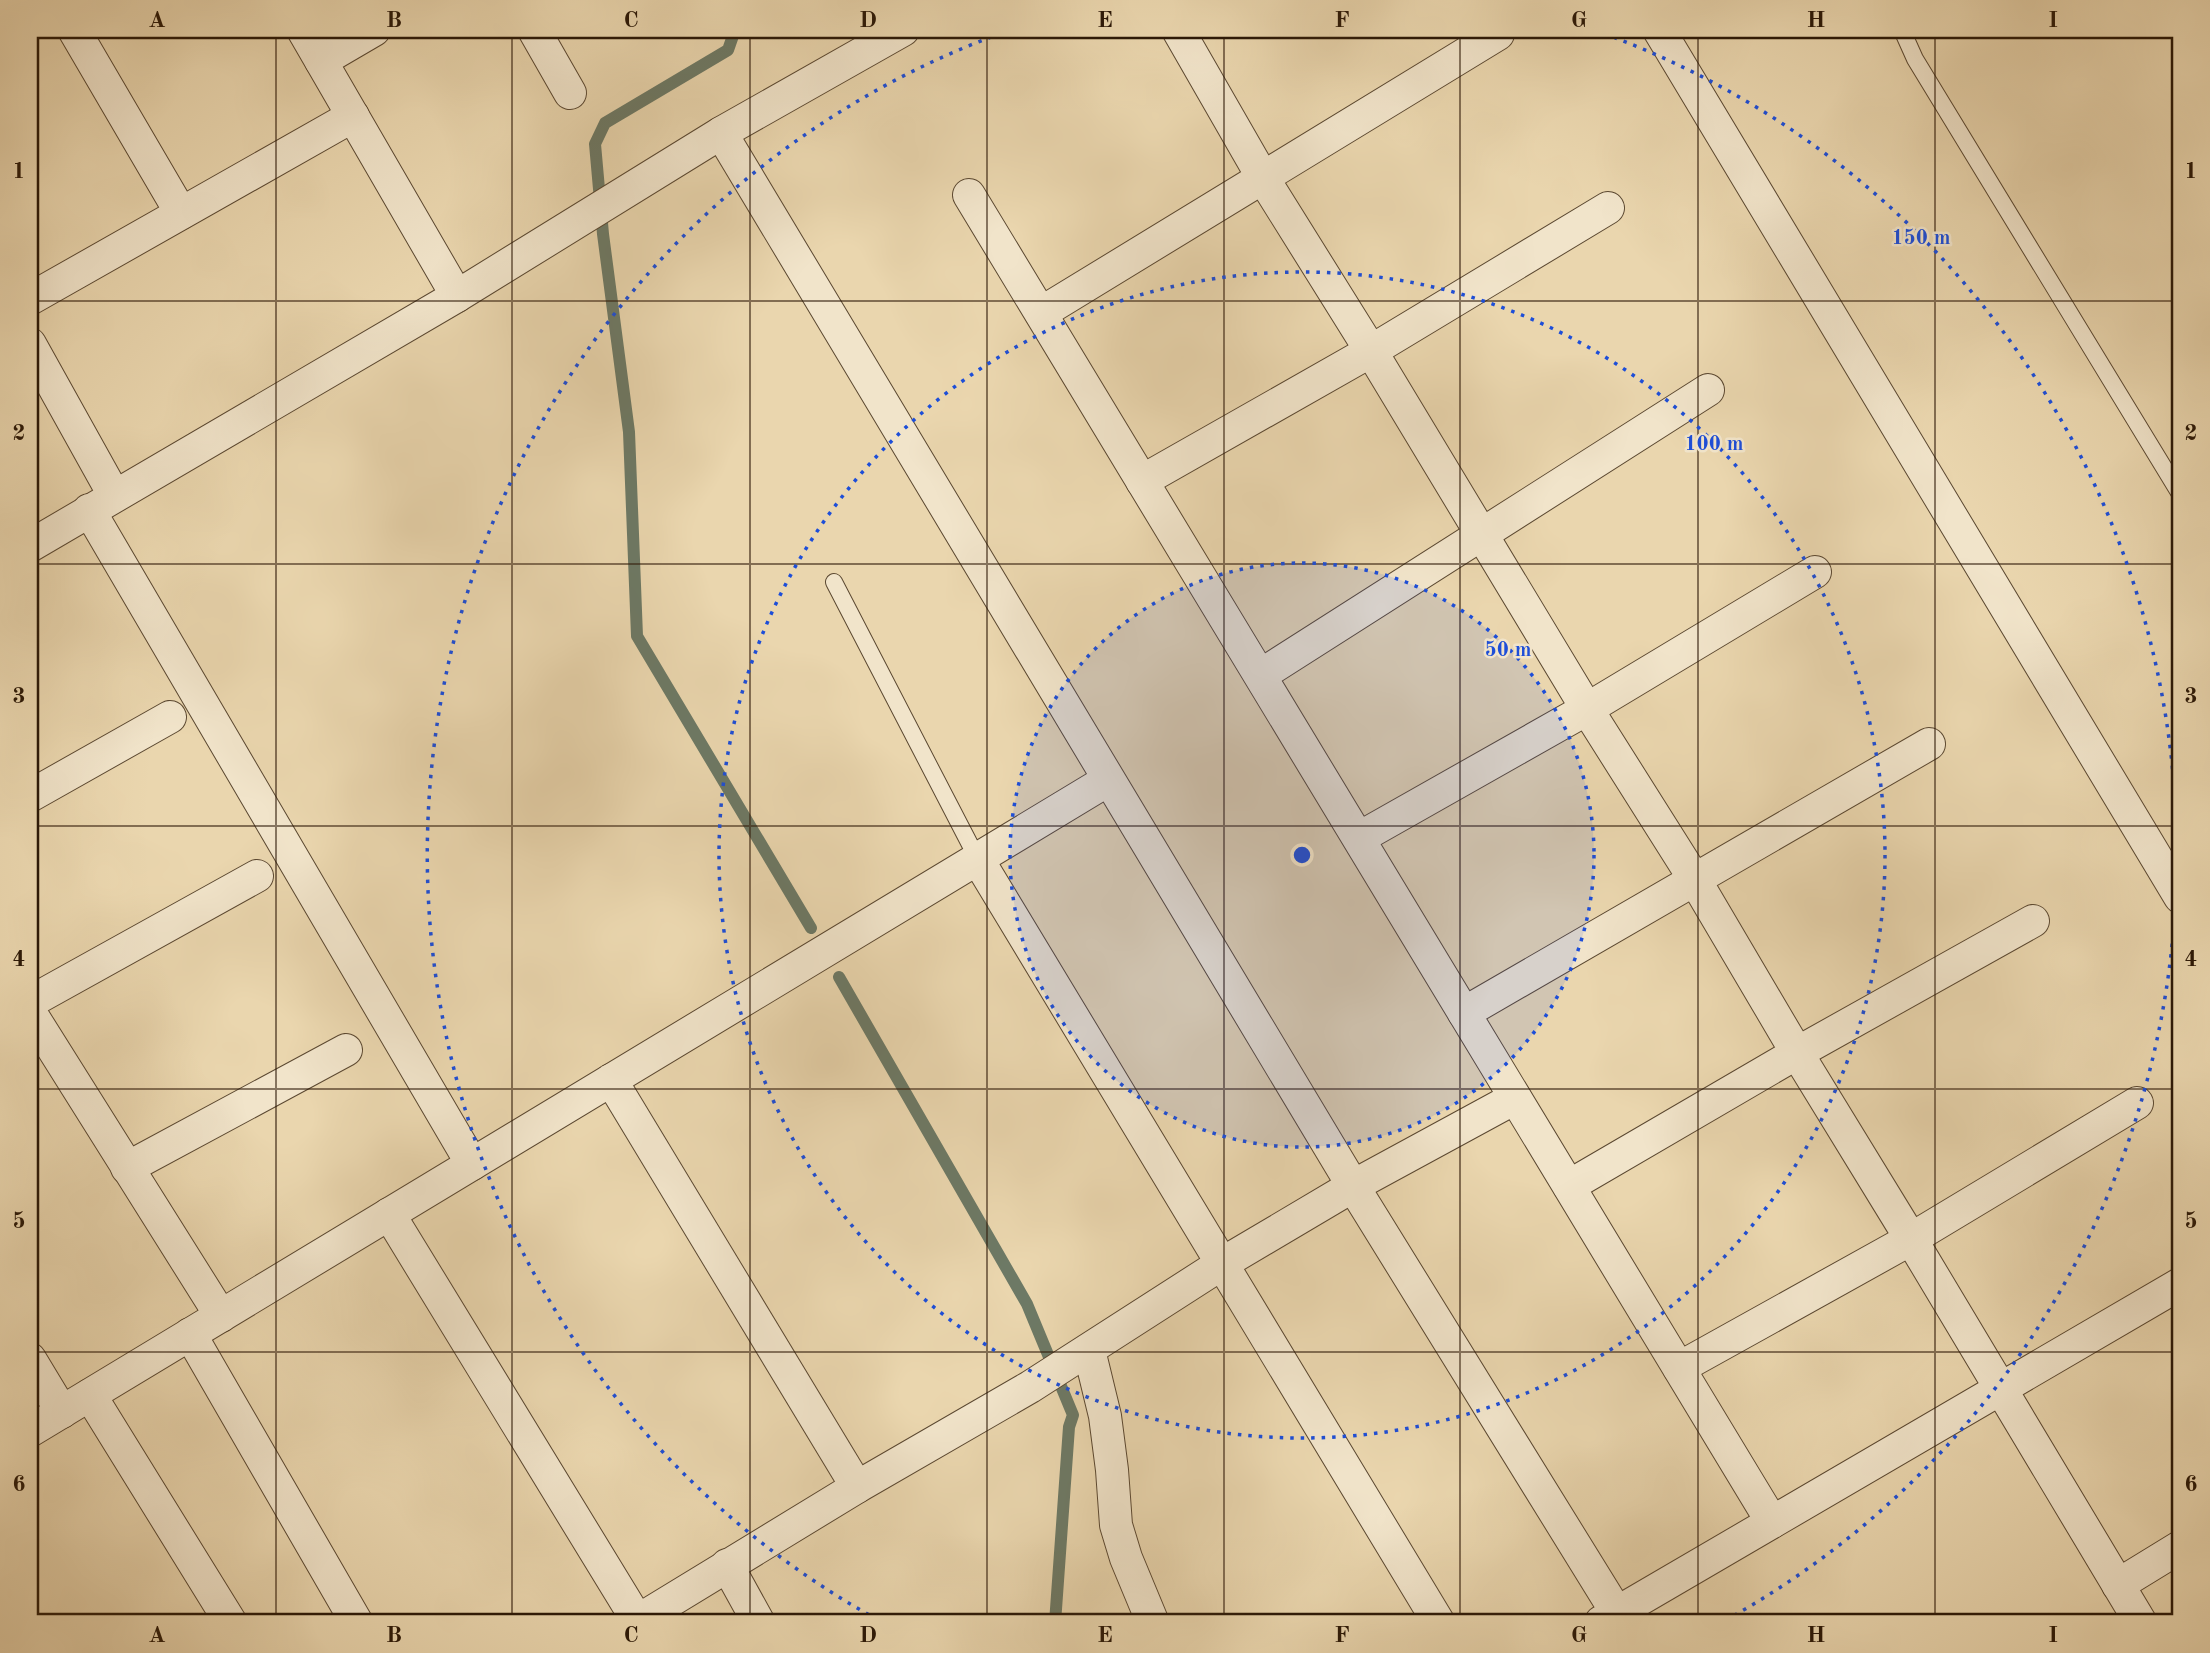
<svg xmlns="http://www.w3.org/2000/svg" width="2210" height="1653" viewBox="0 0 2210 1653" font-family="'Old Standard TT',serif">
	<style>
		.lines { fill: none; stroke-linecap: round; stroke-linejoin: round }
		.stream { stroke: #6d7965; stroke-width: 12 }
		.service-casing { stroke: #5b4831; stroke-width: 18 }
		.minor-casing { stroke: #5b4831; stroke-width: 34 }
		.service { stroke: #f1e4ca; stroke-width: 16 }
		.minor { stroke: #f1e4ca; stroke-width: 32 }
		.grid { fill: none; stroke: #2b1807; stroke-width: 2; stroke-opacity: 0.55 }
		.ring { fill: none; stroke: #1d4ed8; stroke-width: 3.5; stroke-dasharray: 3.5 7 }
		.centre { fill: #1d4ed8; stroke: #f1e4ca; stroke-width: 3.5 }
		.ring-label { font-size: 21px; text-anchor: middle; font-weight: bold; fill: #1d4ed8; stroke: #f1e4ca; stroke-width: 5; stroke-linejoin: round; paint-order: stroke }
		.neatline { fill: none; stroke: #2b1807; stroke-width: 2.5 }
		.grid-label { font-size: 23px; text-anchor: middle; font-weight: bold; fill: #2b1807 }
	</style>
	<rect width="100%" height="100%" fill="#ead6ae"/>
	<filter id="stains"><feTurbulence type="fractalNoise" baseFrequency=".00286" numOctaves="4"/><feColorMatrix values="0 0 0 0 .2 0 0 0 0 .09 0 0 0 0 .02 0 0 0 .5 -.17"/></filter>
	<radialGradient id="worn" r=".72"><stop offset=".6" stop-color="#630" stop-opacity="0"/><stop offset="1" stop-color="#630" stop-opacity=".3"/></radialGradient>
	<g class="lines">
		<g class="stream">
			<path d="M735 30 728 50 605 123 595 144 603 234 629 432 637 636 811 928"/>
			<path d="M839 977 1027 1304 1073 1415 1069 1427 1055 1623"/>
		</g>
		<g class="service-casing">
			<g id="service">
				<path d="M1902 30 1915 59 2180 494"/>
				<path d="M834 582 977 858"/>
			</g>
		</g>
		<g class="minor-casing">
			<g id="minor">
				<path d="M74 30 181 213"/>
				<path d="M303 30 457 296"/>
				<path d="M534 30 570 93"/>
				<path d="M1178 30 1263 178 1371 351 1587 709 1695 880 1797 1053 1911 1239 2141 1623"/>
				<path d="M1659 30 2180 897"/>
				<path d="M321 61 374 30"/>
				<path d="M721 133 1353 1186 1617 1613"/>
				<path d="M969 195 1772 1522"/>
				<path d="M30 299 353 116"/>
				<path d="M1041 313 1498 34"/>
				<path d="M30 344 114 495"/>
				<path d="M1142 481 1371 351 1608 208"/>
				<path d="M89 510 472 1164"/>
				<path d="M30 546 457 296 721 133 903 30"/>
				<path d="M1261 675 1708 390"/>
				<path d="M30 796 170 717"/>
				<path d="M1359 838 1587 709 1815 572"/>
				<path d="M977 858 1439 1623"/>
				<path d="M30 1002 257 876"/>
				<path d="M30 1012 221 1316"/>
				<path d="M1464 1013 1929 744"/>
				<path d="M611 1080 857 1487"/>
				<path d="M127 1168 346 1050"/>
				<path d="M1569 1186 1797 1053 2033 921"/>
				<path d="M389 1214 639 1623"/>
				<path d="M190 1334 357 1623"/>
				<path d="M1089 1350 1105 1416 1112 1470 1116 1525 1126 1558 1153 1623"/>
				<path d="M30 1359 62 1412"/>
				<path d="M1679 1368 1911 1239 2137 1103"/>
				<path d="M90 1395 231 1623"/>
				<path d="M30 1431 1108 780"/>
				<path d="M727 1565 759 1623"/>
				<path d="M2118 1585 2180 1547"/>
				<path d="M1601 1622 2180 1284"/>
				<path d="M634 1623 857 1487 1030 1387 1223 1263 1353 1186 1515 1098"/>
			</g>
		</g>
		<use href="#service" class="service"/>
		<use href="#minor" class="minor"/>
	</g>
	<path class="grid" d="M276 30V1623M512 30V1623M750 30V1623M987 30V1623M1224 30V1623M1460 30V1623M1698 30V1623M1935 30V1623M30 301H2180M30 564H2180M30 826H2180M30 1089H2180M30 1352H2180"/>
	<circle cx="1302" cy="855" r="292" fill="#1d4ed8" fill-opacity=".12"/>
	<g class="ring">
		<circle cx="1302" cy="855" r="292"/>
		<circle cx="1302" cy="855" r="583"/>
		<path d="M878 1620A875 875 0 0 1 1010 30M1594 30A875 875 0 0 1 1726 1620"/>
	</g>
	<circle cx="1302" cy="855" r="10" class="centre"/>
	<g class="ring-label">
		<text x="1921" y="244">150 m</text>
		<text x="1714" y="450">100 m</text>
		<text x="1508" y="656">50 m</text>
	</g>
	<rect width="2210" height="1653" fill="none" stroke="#ead6ae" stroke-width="77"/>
	<rect x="38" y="38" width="2134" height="1576" class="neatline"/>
	<g class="grid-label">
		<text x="157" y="27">A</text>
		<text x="394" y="27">B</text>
		<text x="631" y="27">C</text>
		<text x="868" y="27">D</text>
		<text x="1105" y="27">E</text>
		<text x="1342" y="27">F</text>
		<text x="1579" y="27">G</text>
		<text x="1816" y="27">H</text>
		<text x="2053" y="27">I</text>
		<text x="19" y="178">1</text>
		<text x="2191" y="178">1</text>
		<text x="19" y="440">2</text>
		<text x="2191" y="440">2</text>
		<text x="19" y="703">3</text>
		<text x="2191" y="703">3</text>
		<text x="19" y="966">4</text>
		<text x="2191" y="966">4</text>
		<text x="19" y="1228">5</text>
		<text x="2191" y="1228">5</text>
		<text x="19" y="1491">6</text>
		<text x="2191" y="1491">6</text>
		<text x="157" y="1642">A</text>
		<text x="394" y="1642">B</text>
		<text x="631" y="1642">C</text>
		<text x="868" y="1642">D</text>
		<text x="1105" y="1642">E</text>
		<text x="1342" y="1642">F</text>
		<text x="1579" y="1642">G</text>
		<text x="1816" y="1642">H</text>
		<text x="2053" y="1642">I</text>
	</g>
	<rect width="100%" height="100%" filter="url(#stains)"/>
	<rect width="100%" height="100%" fill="url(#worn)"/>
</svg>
